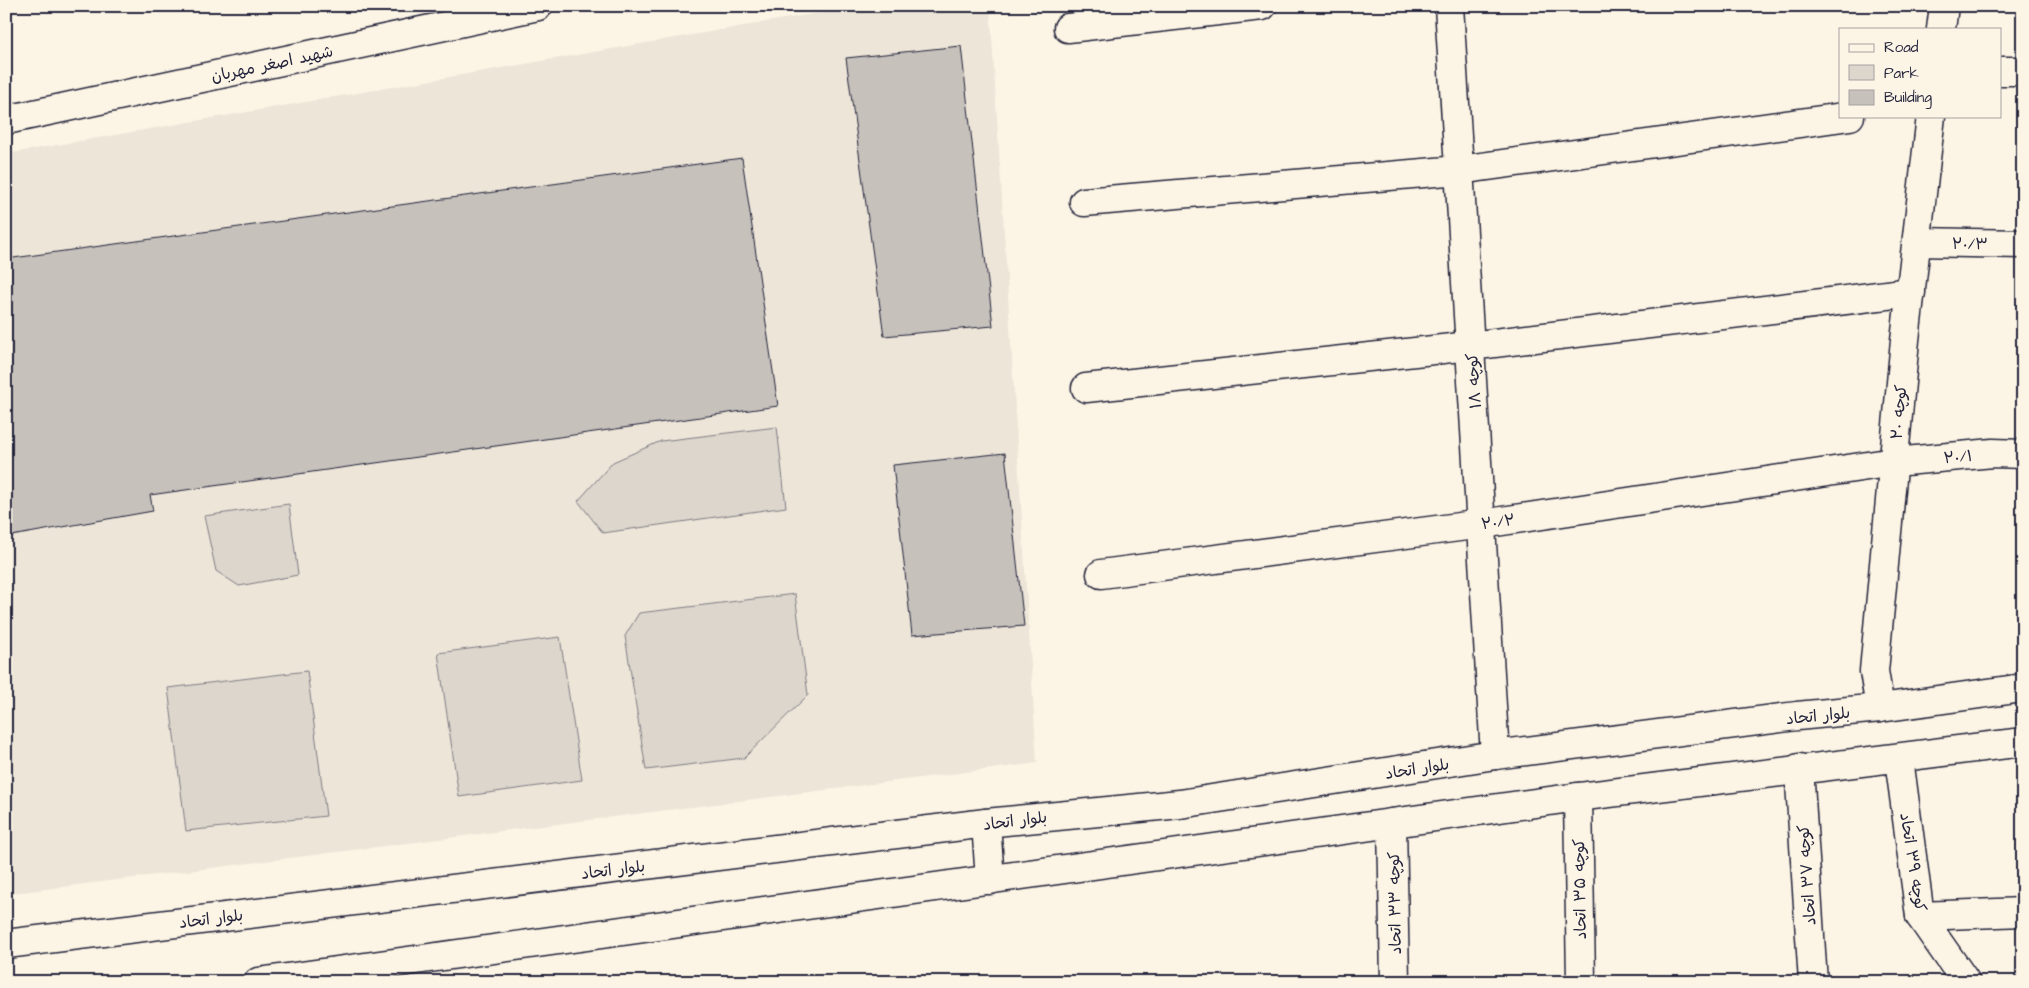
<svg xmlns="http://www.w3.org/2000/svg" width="2029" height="988" viewBox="0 0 2029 988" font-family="'Architects Daughter','Playpen Sans Arabic',sans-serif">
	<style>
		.built { fill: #ece5d8 }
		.green { fill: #dcd6cc; stroke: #7f7c84 }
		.building { fill: #c6c1bb; stroke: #22223b }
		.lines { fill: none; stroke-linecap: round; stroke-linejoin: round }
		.minor-casing { stroke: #22223b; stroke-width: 31 }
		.major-casing { stroke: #22223b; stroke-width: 31 }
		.minor { stroke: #fcf5e5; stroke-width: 28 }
		.major { stroke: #fcf5e5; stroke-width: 28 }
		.labels { text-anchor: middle; stroke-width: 4; stroke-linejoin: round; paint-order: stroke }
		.street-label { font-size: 16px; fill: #22223b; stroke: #fcf5e5 }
	</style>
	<rect width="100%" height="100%" fill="#fcf5e5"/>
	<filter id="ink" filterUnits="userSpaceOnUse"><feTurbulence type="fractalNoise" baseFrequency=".02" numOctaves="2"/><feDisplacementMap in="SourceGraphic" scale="10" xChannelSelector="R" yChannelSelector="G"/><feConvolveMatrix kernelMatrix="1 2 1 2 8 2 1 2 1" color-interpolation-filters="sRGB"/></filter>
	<g filter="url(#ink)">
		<path class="built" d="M859 6H990L1037 763 6 894V154Z"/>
		<g class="green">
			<path d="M777 427 786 507 603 533 578 501 613 462 661 441Z"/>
			<path d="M289 504 298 575 239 586 216 571 204 516Z"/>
			<path d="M795 594 808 695 744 758 646 770 625 636 639 613Z"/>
			<path d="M560 637 582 780 459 797 438 653Z"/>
			<path d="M307 671 326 816 186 831 168 688Z"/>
		</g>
		<g class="building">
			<path d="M961 46 993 326 884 336 846 58Z"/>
			<path d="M742 158 778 406 150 495 153 511 6 537V259Z"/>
			<path d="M1005 453 1024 626 912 635 893 465Z"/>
		</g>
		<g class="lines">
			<g class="minor-casing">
				<g id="minor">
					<path d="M1449 6 1495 755"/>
					<path d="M1068 28 1262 6"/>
					<path d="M1941 29 1944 6"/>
					<path d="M2000 71H2023"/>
					<path d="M6 120 538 6"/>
					<path d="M1084 202 1459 170 1850 116"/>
					<path d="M1917 242 2023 244"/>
					<path d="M1086 388 1470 346 1911 292"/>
					<path d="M1101 574 1482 524 1894 462 1993 453 2023 454"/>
					<path d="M1880 708 1874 671 1905 340 1931 116"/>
					<path d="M1899 759 1920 916 1966 982"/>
					<path d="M1799 768 1813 982"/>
					<path d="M1578 797 1581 982"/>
					<path d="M986 823 990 880"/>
					<path d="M1392 823 1395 982"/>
					<path d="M1920 916 2023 912"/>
				</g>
			</g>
			<g class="major-casing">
				<g id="major">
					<path d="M6 944 986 823 1180 804 1495 755 1797 716 1880 708 2023 688"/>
					<path d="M258 982 1578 797 2023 742"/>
				</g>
			</g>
			<use href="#minor" class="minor"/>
			<use href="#major" class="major"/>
		</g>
	</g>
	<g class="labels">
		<g class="street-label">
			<text transform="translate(272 63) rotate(-12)" y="6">شهید اصغر مهربان</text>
			<text transform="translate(1970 243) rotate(1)" y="6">۲۰/۳</text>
			<text transform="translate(1473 381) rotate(-94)" y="6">کوچه ۱۸</text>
			<text transform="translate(1898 412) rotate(-85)" y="6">کوچه ۲۰</text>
			<text transform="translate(1958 456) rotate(-5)" y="6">۲۰/۱</text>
			<text transform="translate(1498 521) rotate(-8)" y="6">۲۰/۲</text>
			<text transform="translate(1818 715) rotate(-6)" y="6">بلوار اتحاد</text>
			<text transform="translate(1417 768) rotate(-9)" y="6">بلوار اتحاد</text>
			<text transform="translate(1015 820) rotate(-7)" y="6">بلوار اتحاد</text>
			<text transform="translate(1914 862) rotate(81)" y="6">کوچه ۳۹ اتحاد</text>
			<text transform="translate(613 869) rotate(-7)" y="6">بلوار اتحاد</text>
			<text transform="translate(1806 875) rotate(-94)" y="6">کوچه ۳۷ اتحاد</text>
			<text transform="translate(1579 889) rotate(-91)" y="6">کوچه ۳۵ اتحاد</text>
			<text transform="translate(1394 903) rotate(-91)" y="6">کوچه ۳۳ اتحاد</text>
			<text transform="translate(211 918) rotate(-7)" y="6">بلوار اتحاد</text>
		</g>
	</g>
	<rect width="2029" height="988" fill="none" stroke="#fcf5e5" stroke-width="25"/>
	<rect x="12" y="12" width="2004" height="963" fill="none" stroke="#22223b" stroke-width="2" filter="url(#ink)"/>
	<rect x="1839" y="28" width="162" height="90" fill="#fcf5e5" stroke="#a5a1a1"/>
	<rect x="1849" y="44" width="25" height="8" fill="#fcf5e5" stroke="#a5a1a1"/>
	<text x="1884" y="52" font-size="15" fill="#22223b">Road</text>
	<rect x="1849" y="65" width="25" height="15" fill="#dcd6cc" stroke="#a5a1a1"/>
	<text x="1884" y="78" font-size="15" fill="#22223b">Park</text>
	<rect x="1849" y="90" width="25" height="15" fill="#c6c1bb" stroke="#a5a1a1"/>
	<text x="1884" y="102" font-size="15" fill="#22223b">Building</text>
</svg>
